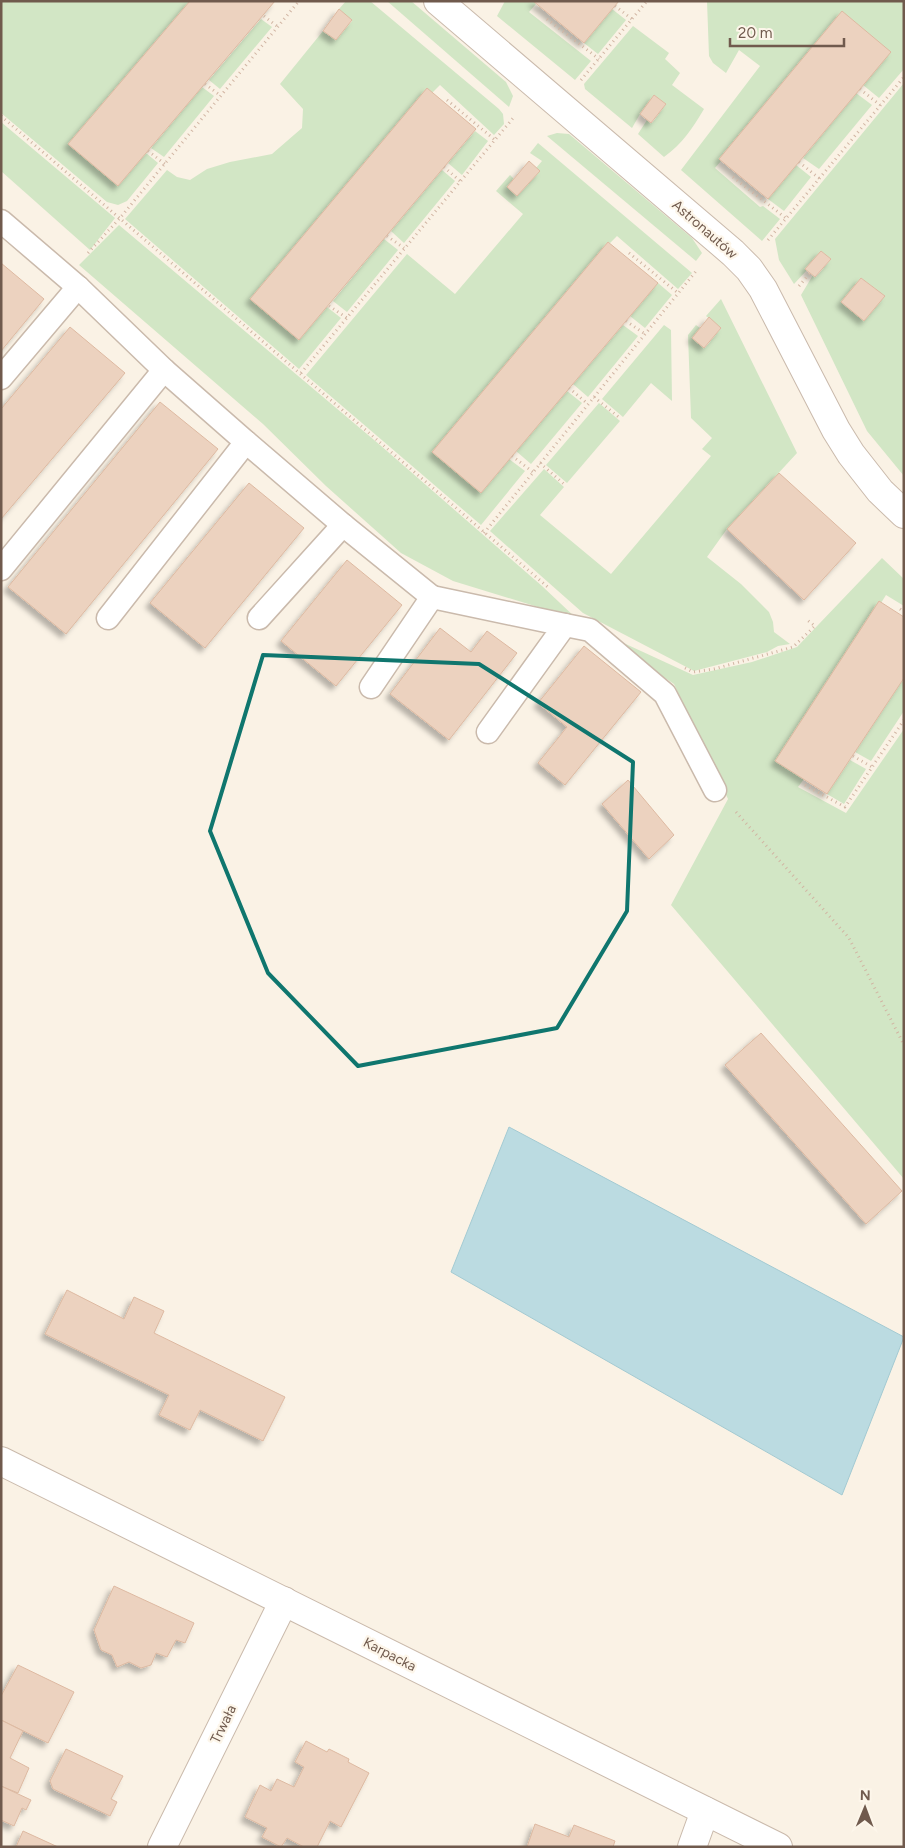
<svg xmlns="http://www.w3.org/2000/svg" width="905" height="1848" viewBox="0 0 905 1848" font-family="Figtree,sans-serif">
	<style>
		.green { fill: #d2e6c5; fill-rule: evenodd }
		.water { fill: #bbdbe1; stroke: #a3cad2 }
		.building { fill: #ecd2bf; stroke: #ddb9a1; filter: url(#shadow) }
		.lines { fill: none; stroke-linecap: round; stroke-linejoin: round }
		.lane-casing { stroke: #cabaac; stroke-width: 25 }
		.street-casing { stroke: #cabaac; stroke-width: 30 }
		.path { stroke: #d1b5a3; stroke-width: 3; stroke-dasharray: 1 4; stroke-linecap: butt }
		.lane { stroke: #fff; stroke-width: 22 }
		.street { stroke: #fff; stroke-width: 28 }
		.marked { fill: none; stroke: #0f766e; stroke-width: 4; stroke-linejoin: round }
		.labels { text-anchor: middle; stroke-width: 4.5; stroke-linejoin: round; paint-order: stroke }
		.street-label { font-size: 14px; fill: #705a4d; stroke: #fdf6ea }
	</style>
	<defs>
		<filter id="shadow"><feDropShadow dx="-4.5" dy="4.5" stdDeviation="2.5" flood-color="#0004"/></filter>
	</defs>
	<rect width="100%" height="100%" fill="#faf2e5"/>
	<g class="green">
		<path d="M1 1H190L68 144 118 186 146 153 158 163 127 201 118 205 107 202 1 113Z"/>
		<path d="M346 1H370L499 109 503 114 504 124 494 135 440 85 432 93 427 88 250 299 299 340 327 307 341 318 299 369 125 219 167 170 177 177 190 180 207 169 230 162 272 154 302 128 303 109 280 84 323 31 336 40 352 21 339 9Z"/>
		<path d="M387 1H411L506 82 513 96 509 107Z"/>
		<path d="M505 1H533L536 4 529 12 591 61 575 80 497 16Z"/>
		<path d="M707 1H904V69L879 98 863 85 842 11 719 159 721 161 715 168 760 207 763 206 780 219 762 241 681 170 760 66 739 50 726 73 713 63 709 56Z"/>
		<path d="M612 9 626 20 598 54 584 43Z"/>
		<path d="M261 19 272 27 220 89 209 80Z"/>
		<path d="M633 26 669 53 665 59 680 73 672 85 704 109C692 129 683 143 664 157L638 134 647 120 652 123 666 104 654 95 640 114 632 128 585 89 584 84Z"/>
		<path d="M904 83V476L867 431 801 295 813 275 816 277 831 259 821 251 806 269 807 270 794 284 779 260 775 239ZM861 278 884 296 864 321 841 302Z"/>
		<path d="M202 87 214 96 164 157 151 148Z"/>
		<path d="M856 93 872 105 819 169 803 158Z"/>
		<path d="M1 122 115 218 90 250 1 171Z"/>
		<path d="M475 131 488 141 462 175 448 163Z"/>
		<path d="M557 133 569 134 692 238 702 253 696 261 547 136Z"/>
		<path d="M538 143 692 273 678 289 617 236 610 243 608 242 432 452 481 493 509 459 525 471 481 525 306 375 407 254 455 294 523 214 496 191 510 175 514 179 507 187 517 196 540 171 536 168 542 161 530 153Z"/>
		<path d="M796 165 811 177 784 211 768 199Z"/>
		<path d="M442 170 455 181 404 243 391 231Z"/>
		<path d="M119 225 380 445 542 586 577 619 453 581 401 553 326 486 263 424 79 265Z"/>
		<path d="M384 239 398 250 347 312 333 301Z"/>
		<path d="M658 283 672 295 645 328 630 316Z"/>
		<path d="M721 299 797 453 727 529 707 557 741 584 769 612 773 622 774 632 790 644 778 646 767 652 694 671 583 613 490 531 544 469 564 487 540 515 611 574 711 456 702 449 712 438 691 418 688 335 696 325 700 328 705 348 721 328 706 316Z"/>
		<path d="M623 325 638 336 588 397 573 384Z"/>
		<path d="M664 325 671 330 672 401 651 383 623 417 602 399Z"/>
		<path d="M567 391 582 403 531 464 516 451Z"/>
		<path d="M599 403 620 421 567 483 546 465Z"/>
		<path d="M882 558 904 579V606L886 595 881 603 804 779 798 787 846 813 904 729V1179L671 905 728 799 674 684 591 628 693 675 752 662 797 647Z"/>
		<path d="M902 681 904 682V711L871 761 855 752Z"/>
		<path d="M850 760 866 769 844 804 827 794Z"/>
	</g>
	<path class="water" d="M509 1127 904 1337 842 1495 451 1272Z"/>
	<g class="building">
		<path d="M190 1H275L118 186 68 144Z"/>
		<path d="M533 1H619L584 43Z"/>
		<path d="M339 9 352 20 336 40 323 31Z"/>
		<path d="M842 11 891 52 768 199 719 159Z"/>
		<path d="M427 88 476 129 299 340 250 299Z"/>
		<path d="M654 95 666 104 651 123 640 114Z"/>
		<path d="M529 161 540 171 517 196 507 187Z"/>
		<path d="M608 242 658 283 481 493 432 452Z"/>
		<path d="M821 251 831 259 815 277 805 269Z"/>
		<path d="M1 263 44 299 1 351Z"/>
		<path d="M861 278 885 296 864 321 841 302Z"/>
		<path d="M709 317 721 328 704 348 692 338Z"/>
		<path d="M70 327 125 373 1 519V409Z"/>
		<path d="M160 402 218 449 66 634 8 587Z"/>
		<path d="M779 473 856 543 804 600 727 529Z"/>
		<path d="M249 483 304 528 205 648 150 603Z"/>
		<path d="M347 560 402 605 336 686 281 641Z"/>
		<path d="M879 601 904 617V678L827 794 775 761Z"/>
		<path d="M440 628 471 652 487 631 517 653 449 740 390 694Z"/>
		<path d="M584 646 641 692 565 785 538 763 567 727 538 703Z"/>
		<path d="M628 780 674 835 649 859 602 804Z"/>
		<path d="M761 1033 902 1191 866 1224 725 1065Z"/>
		<path d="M67 1290 124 1319 134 1297 164 1311 154 1333 285 1397 263 1441 200 1410 190 1430 159 1415 169 1395 45 1334Z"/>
		<path d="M114 1586 194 1623 185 1643 176 1640 167 1657 156 1653 151 1665 141 1668 129 1662 117 1667 112 1655 101 1650 94 1630Z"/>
		<path d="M18 1665 74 1692 48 1743 1 1720V1696Z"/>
		<path d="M1 1720 23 1731 10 1758 29 1768 18 1793 1 1786Z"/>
		<path d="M306 1741 327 1752 329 1749 349 1759 348 1762 369 1773 341 1827 330 1821 317 1847H304L287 1838 281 1847 262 1837 267 1828 245 1817 260 1785 271 1791 277 1779 294 1787 304 1767 295 1762Z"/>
		<path d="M66 1749 123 1776 111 1799 117 1802 110 1816 53 1789 50 1781Z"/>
		<path d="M1 1786 31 1800 26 1810 22 1808 14 1826 1 1820Z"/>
		<path d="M535 1824 569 1837 574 1825 615 1841 613 1847H527Z"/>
		<path d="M23 1831 58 1847H16Z"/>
	</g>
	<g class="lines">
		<g class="lane-casing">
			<g id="lane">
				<path d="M1 221 78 287 164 370 246 442 343 525 432 597 371 687"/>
				<path d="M1 378 78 287"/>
				<path d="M1 569 164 370"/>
				<path d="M432 597 565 625 488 732"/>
				<path d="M108 618 246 442"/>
				<path d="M259 618 343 525"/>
				<path d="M565 625 590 630 665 694 715 790"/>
			</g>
		</g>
		<g class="street-casing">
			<g id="street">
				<path d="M438 1 733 253 749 269 763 289 836 430 851 454 880 491 904 514"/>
				<path d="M1 1461 778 1847"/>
				<path d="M162 1847 284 1601"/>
				<path d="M692 1847 705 1811"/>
			</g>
		</g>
		<g class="path">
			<path d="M615 6 632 19"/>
			<path d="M264 16 278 27"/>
			<path d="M547 19 599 59"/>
			<path d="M581 80 647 1"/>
			<path d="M205 84 221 96"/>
			<path d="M860 89 880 105"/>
			<path d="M447 100 495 140"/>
			<path d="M1 116 549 588"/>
			<path d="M148 151 165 164"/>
			<path d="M799 162 820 179"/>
			<path d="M444 167 460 181"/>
			<path d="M733 177 787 219"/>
			<path d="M387 236 404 248"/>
			<path d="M768 240 904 77"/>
			<path d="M88 253 120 218 299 1"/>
			<path d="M629 253 678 293"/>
			<path d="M799 286 810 273"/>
			<path d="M329 306 347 318"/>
			<path d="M626 321 645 334"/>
			<path d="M301 373 514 117"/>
			<path d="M569 388 588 404"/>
			<path d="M594 397 621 419"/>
			<path d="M512 456 533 472"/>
			<path d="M540 463 565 485"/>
			<path d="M484 533 697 270"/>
			<path d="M900 609 904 612"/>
			<path d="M685 668 693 672 714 669 793 647 815 626 806 619"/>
			<path d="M853 756 872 767"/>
			<path d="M805 785 845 807 904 720"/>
			<path d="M736 812 849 938 904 1045"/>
		</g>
		<use href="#lane" class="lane"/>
		<use href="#street" class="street"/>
	</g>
	<path class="marked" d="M263 655 479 664 633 762 627 911 557 1028 358 1066 268 973 210 831Z"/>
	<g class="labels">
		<g class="street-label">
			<text transform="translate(705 229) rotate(41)" y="5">Astronautów</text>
			<text transform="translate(390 1654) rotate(27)" y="5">Karpacka</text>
			<text transform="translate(223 1724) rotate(-64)" y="5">Trwała</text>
		</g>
	</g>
	<rect width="905" height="1848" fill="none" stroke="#705a4d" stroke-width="5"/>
	<g transform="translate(865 1808) rotate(1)" stroke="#fdf6ea" stroke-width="4" paint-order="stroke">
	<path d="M0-4L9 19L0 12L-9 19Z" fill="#705a4d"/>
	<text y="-8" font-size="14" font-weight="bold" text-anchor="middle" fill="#705a4d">N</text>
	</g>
	<path d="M730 38v8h114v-8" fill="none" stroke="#705a4d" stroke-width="2.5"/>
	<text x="738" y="38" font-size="15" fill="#705a4d" stroke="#fdf6ea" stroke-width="4" paint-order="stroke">20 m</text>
</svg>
